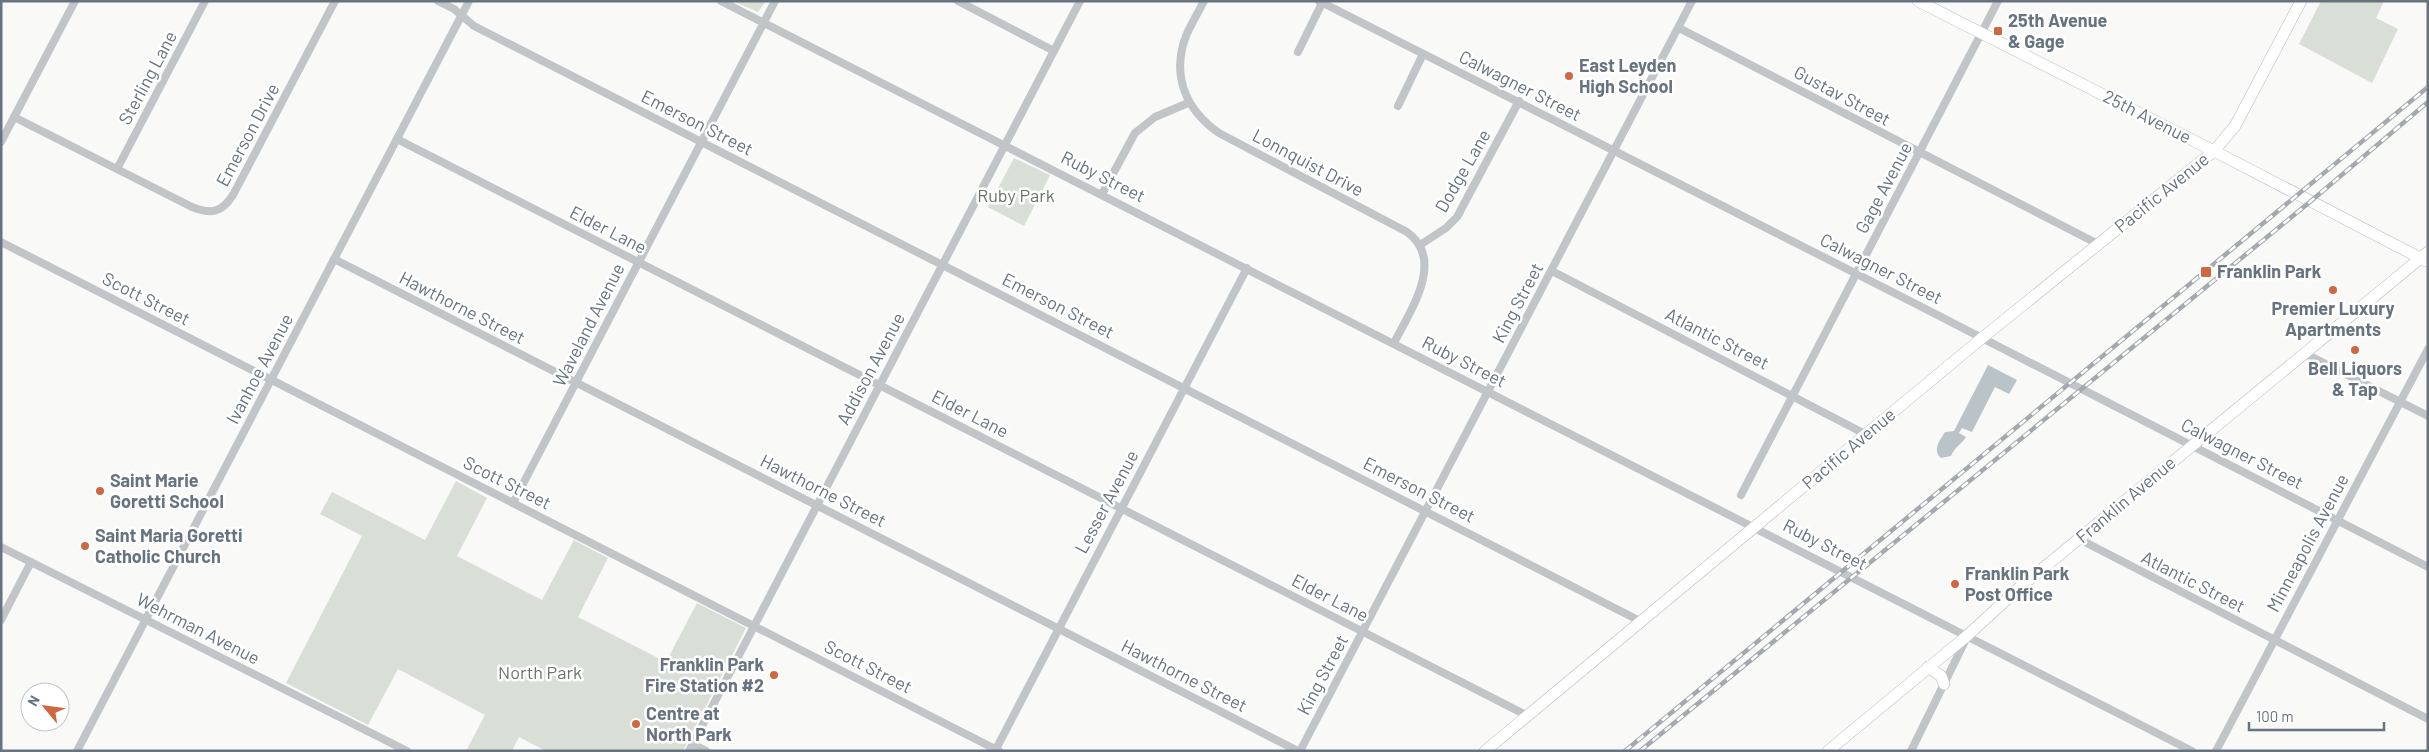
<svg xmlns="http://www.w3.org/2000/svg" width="2429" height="752" viewBox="0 0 2429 752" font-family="Barlow,sans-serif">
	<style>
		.green { fill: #d9ded7 }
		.water { fill: #bac3c8 }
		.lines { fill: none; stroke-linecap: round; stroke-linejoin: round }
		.secondary-casing { stroke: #b4b8bd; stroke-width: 12 }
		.street { stroke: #c1c5c8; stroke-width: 8 }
		.secondary { stroke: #fff; stroke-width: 11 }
		.rail-casing { stroke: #a3a9ae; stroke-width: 4.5 }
		.rail { stroke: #fff; stroke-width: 2.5; stroke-dasharray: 8; stroke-linecap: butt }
		.poi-dot { fill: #d06740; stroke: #fff; stroke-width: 2 }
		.labels { text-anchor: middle; stroke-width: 5; stroke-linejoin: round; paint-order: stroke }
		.poi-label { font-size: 18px; font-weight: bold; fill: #67747f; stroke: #fff; text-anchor: start }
		.street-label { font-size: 18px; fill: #67747f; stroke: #fff }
		.park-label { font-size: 18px; fill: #687866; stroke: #fff }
	</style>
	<rect width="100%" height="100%" fill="#f9f9f7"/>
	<g class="green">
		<path d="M733 1H766L758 12Z"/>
		<path d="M2321 1H2384L2376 18 2398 29 2372 83 2299 44Z"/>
		<path d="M1014 158 1050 175 1024 226 988 207Z"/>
		<path d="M456 481 487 498 457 556 542 600 574 540 608 558 578 617 666 662 697 603 746 628 683 751H546L519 737 512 751H466L485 715 398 669 368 725 286 683 362 536 320 514 332 492 425 540Z"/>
	</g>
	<path class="water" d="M1988 365 2017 380 2009 394 1995 387 1972 432 1962 428 1959 433 1966 437C1961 445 1956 445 1951 456L1941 458C1932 450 1940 440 1945 432L1954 431Z"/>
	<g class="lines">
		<g class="secondary-casing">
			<g id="secondary">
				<path d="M1918 1 2214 151 2426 261"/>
				<path d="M1928 667 1941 676 1944 684"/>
				<path d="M1485 751 1982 338 2214 151 2235 126 2301 1"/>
				<path d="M1828 751 1968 635 2019 588 2428 252"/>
			</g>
		</g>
		<g class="street">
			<path d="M438 1 454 9 474 26 1642 622"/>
			<path d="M721 1 2192 751"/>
			<path d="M958 1 1054 51"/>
			<path d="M1204 1C1198 13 1191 24 1186 36 1171 76 1186 110 1219 133L1407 232C1446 260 1410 311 1394 343"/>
			<path d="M1319 1 1914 303 2428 567"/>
			<path d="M1679 28 2098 244"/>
			<path d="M1298 52 1322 3"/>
			<path d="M1398 106 1423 54"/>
			<path d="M14 117 192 207C212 215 222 212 233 195L335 1"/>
			<path d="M397 139 1528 716"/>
			<path d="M1 142 75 1"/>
			<path d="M117 169 205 1"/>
			<path d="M1102 194 1135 133 1155 117 1188 103"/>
			<path d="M1 242 999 751"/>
			<path d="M1420 245 1446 228 1457 217 1519 101"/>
			<path d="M334 259 1298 751"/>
			<path d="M1552 271 1867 435"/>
			<path d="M2306 354 2428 416"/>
			<path d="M1741 495 1998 1"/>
			<path d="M513 503 775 1"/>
			<path d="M2079 539 2428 719"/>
			<path d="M1 547 407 751"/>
			<path d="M1 620 31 562"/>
			<path d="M693 744 706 751"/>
			<path d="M77 751 469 1"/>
			<path d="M689 751 1080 1"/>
			<path d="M995 751 1247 268"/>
			<path d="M1300 751 1692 1"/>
			<path d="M1911 751 1966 639"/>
			<path d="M2216 751 2428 349"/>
		</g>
		<use href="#secondary" class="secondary"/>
		<g class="rail-casing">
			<g id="rail">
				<path d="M1625 751 2428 87"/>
				<path d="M1640 751 2311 201 2428 102"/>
			</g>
		</g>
		<use href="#rail" class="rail"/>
	</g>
	<g class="poi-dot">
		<rect x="1993" y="26" width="10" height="10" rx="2.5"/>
		<circle cx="1569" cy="76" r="5"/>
		<rect x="2200" y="266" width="12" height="12" rx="2.5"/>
		<circle cx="2333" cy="290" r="5"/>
		<circle cx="2355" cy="350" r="5"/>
		<circle cx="100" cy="491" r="5"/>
		<circle cx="85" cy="546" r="5"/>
		<circle cx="1955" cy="584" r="5"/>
		<circle cx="774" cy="675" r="5"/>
		<circle cx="636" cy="724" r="5"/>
	</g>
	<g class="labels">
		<g class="poi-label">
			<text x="2008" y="27">25th Avenue<tspan x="2008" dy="21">&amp; Gage</tspan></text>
			<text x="1579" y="72">East Leyden<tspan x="1579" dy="21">High School</tspan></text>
			<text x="2217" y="278">Franklin Park</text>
			<text x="2333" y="315" text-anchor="middle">Premier Luxury<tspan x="2333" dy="21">Apartments</tspan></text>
			<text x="2355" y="375" text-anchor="middle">Bell Liquors<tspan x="2355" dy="21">&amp; Tap</tspan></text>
			<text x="110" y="487">Saint Marie<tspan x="110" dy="21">Goretti School</tspan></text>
			<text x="95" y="542">Saint Maria Goretti<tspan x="95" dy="21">Catholic Church</tspan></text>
			<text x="1965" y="580">Franklin Park<tspan x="1965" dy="21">Post Office</tspan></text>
			<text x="764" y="671" text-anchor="end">Franklin Park<tspan x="764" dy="21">Fire Station #2</tspan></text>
			<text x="646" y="720">Centre at<tspan x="646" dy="21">North Park</tspan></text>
		</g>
		<g class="street-label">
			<text transform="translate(148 78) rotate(-62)" y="6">Sterling Lane</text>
			<text transform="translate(1520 86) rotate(27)" y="6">Calwagner Street</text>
			<text transform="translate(1842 96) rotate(28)" y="6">Gustav Street</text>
			<text transform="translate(2147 117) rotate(27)" y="6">25th Avenue</text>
			<text transform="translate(697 123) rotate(27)" y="6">Emerson Street</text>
			<text transform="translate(248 135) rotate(-62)" y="6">Emerson Drive</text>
			<text transform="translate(1308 163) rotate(28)" y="6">Lonnquist Drive</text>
			<text transform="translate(1463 171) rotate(-60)" y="6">Dodge Lane</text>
			<text transform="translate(1103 177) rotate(27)" y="6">Ruby Street</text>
			<text transform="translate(1884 188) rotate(-62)" y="6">Gage Avenue</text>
			<text transform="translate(2162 193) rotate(-39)" y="6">Pacific Avenue</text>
			<text transform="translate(608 230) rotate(27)" y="6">Elder Lane</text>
			<text transform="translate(1881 269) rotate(27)" y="6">Calwagner Street</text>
			<text transform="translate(146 299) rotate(27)" y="6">Scott Street</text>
			<text transform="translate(1518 303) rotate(-62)" y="6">King Street</text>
			<text transform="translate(1058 306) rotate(27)" y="6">Emerson Street</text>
			<text transform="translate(462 308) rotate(27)" y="6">Hawthorne Street</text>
			<text transform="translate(589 325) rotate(-63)" y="6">Waveland Avenue</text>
			<text transform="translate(1717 339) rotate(27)" y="6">Atlantic Street</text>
			<text transform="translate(1464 362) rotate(27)" y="6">Ruby Street</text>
			<text transform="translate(260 369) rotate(-62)" y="6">Ivanhoe Avenue</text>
			<text transform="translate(871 369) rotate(-62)" y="6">Addison Avenue</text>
			<text transform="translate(970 414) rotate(27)" y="6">Elder Lane</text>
			<text transform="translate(1849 449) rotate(-40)" y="6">Pacific Avenue</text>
			<text transform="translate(2242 454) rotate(27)" y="6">Calwagner Street</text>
			<text transform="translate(507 483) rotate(27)" y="6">Scott Street</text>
			<text transform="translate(1419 490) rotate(27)" y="6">Emerson Street</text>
			<text transform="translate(823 491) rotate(27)" y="6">Hawthorne Street</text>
			<text transform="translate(2126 500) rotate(-40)" y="6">Franklin Avenue</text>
			<text transform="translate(1107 502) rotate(-62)" y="6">Lesser Avenue</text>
			<text transform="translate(2308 543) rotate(-62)" y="6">Minneapolis Avenue</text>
			<text transform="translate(1825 545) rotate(27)" y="6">Ruby Street</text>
			<text transform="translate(2193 582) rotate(27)" y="6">Atlantic Street</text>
			<text transform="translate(1330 598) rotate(27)" y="6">Elder Lane</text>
			<text transform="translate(198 629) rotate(27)" y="6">Wehrman Avenue</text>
			<text transform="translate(868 667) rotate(27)" y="6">Scott Street</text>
			<text transform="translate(1323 675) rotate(-62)" y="6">King Street</text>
			<text transform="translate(1184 676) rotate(27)" y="6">Hawthorne Street</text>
		</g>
		<g class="park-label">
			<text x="1016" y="202">Ruby Park</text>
			<text x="540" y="679">North Park</text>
		</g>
	</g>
	<rect width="2429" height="752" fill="none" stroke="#67747f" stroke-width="5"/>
	<g transform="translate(45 707) rotate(299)"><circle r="24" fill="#ffffff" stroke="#c2c7cc"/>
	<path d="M0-4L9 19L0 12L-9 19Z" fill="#d06740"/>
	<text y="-8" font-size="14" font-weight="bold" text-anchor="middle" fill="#67747f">N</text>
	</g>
	<path d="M2249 722v8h135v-8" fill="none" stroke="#67747f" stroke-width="2.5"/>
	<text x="2256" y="722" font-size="15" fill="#67747f" stroke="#ffffff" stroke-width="4" paint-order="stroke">100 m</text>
</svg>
